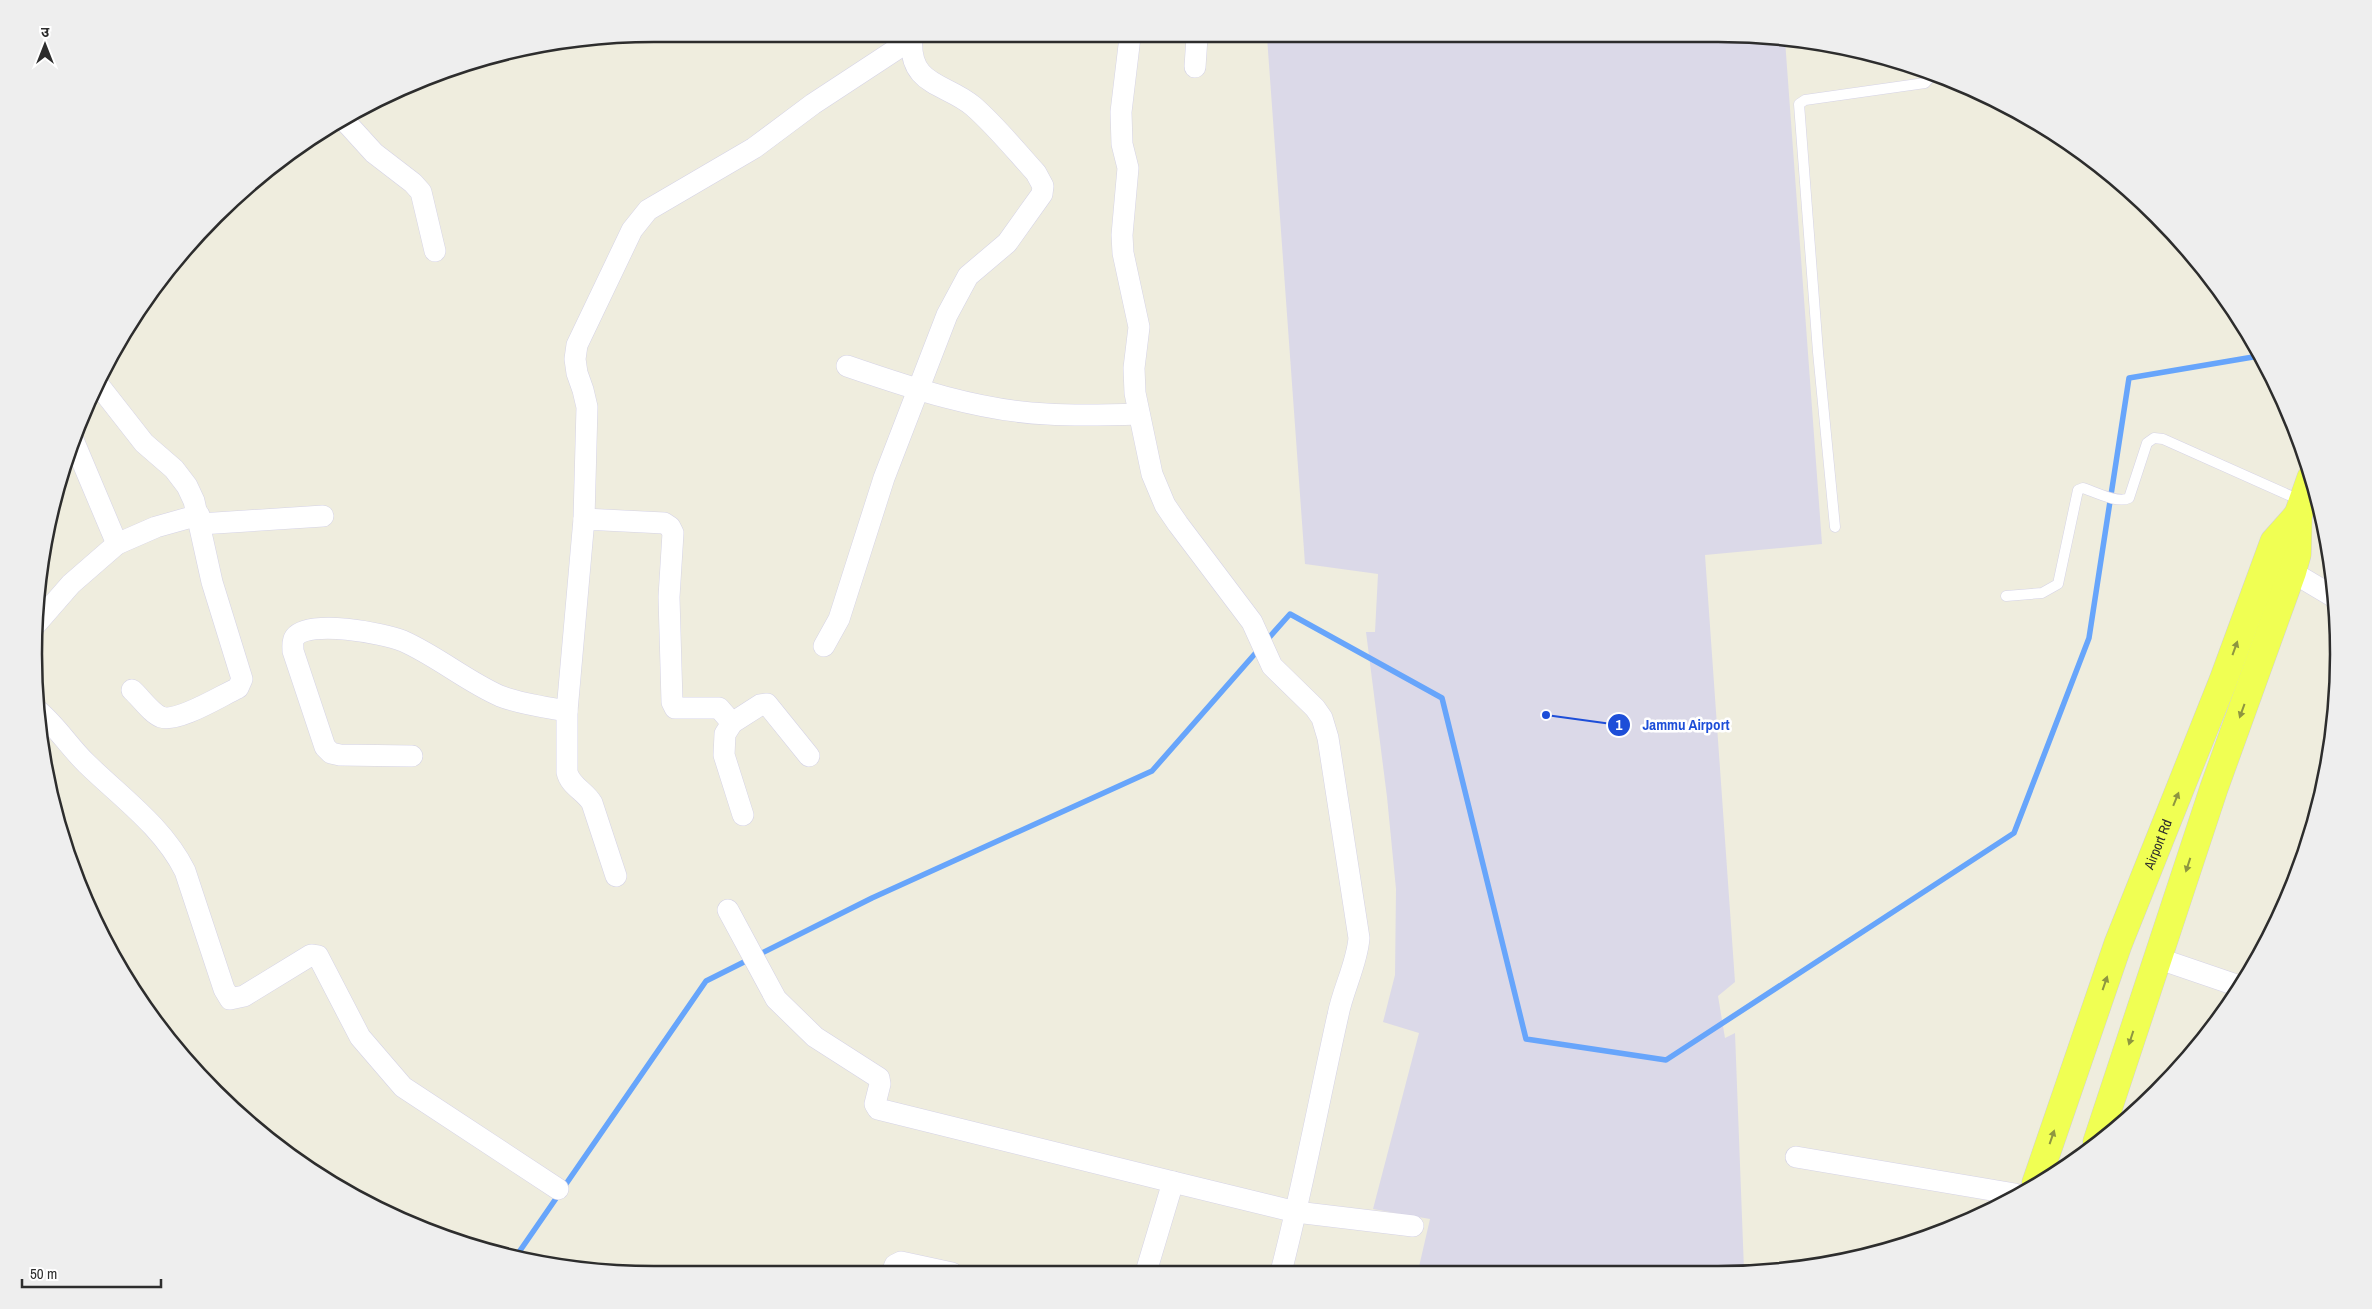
<svg xmlns="http://www.w3.org/2000/svg" width="2372" height="1309" viewBox="0 0 2372 1309" font-family="'Archivo Narrow','Noto Sans Devanagari',sans-serif">
	<style>
		.airport { fill: #dbd9e8 }
		.lines { fill: none; stroke-linecap: round; stroke-linejoin: round }
		.stream { stroke: #67a5fb; stroke-width: 5.5 }
		.service-casing { stroke: #d5d3e6; stroke-width: 11 }
		.minor-casing { stroke: #d5d3e6; stroke-width: 22 }
		.primary-casing { stroke: #d1d1d1; stroke-width: 29 }
		.service { stroke: #fff; stroke-width: 10 }
		.minor { stroke: #fff; stroke-width: 21 }
		.primary { stroke: #f0ff53; stroke-width: 28 }
		.oneway { fill: #8e9640 }
		.labels { text-anchor: middle; stroke-width: 5; stroke-linejoin: round; paint-order: stroke }
		.street-label { font-size: 14px; fill: #2d2d2d; stroke: #fff }
		.rim { fill: none; stroke: #2d2d2d; stroke-width: 2.5 }
		.leader { fill: none; stroke: #1d4ed8; stroke-width: 2 }
		.callout-dot { fill: #1d4ed8; stroke: #fff; stroke-width: 2 }
		.mark-label { font-size: 15px; text-anchor: middle; font-weight: bold; fill: #fff }
		.callout-label { font-size: 15px; text-anchor: middle; font-weight: bold; fill: #1d4ed8; stroke: #fff; stroke-width: 5; stroke-linejoin: round; paint-order: stroke }
	</style>
	<rect width="100%" height="100%" fill="#efedde"/>
	<path class="airport" d="M1758 35 1785 40 1822 544 1705 555 1735 982 1718 996 1725 1038 1735 1033 1744 1270 1418 1271 1430 1219 1373 1209 1419 1033 1383 1022 1395 975 1396 889 1387 797 1366 632H1375L1378 574 1305 564 1267 37Z"/>
	<g class="lines">
		<g class="stream">
			<path d="M1266 641 1290 614 1442 698 1526 1039 1666 1060 2014 833 2089 638 2129 378 2259 356"/>
			<path d="M758 955 872 898 1152 771 1260 648"/>
			<path d="M517 1255 706 981 750 959"/>
		</g>
		<g class="service-casing">
			<g id="service">
				<path d="M1835 527 1818 352 1799 104 1805 100 1925 83 1933 74"/>
				<path d="M2006 596 2042 593 2058 584 2078 490 2083 488C2095 492 2118 504 2129 498L2147 443 2154 438 2163 439 2302 501"/>
			</g>
		</g>
		<g class="minor-casing">
			<g id="minor">
				<path d="M1130 37 1121 112 1122 144 1128 168 1122 235 1123 253 1139 327 1134 368 1135 393 1152 474 1165 505 1178 524 1252 622 1272 666 1315 708 1322 718 1328 738 1359 938C1357 964 1343 989 1338 1015 1319 1100 1303 1187 1281 1272"/>
				<path d="M1195 67 1197 37"/>
				<path d="M344 120 374 153 413 183 421 192 435 251"/>
				<path d="M847 366C911 388 979 411 1047 414 1078 416 1109 415 1139 414"/>
				<path d="M97 383 144 443 174 469 187 486 194 501 212 582 242 679 238 688C222 695 178 723 161 717 151 713 140 697 132 690"/>
				<path d="M74 442 117 544 156 527 199 515"/>
				<path d="M584 519 587 407 583 390 577 373 575 359 577 345 632 230 648 210 754 148 813 104 912 39"/>
				<path d="M200 524 323 516"/>
				<path d="M2292 572 2334 597"/>
				<path d="M37 623 71 584 117 544"/>
				<path d="M824 646 839 619 884 478 947 315 968 276 1007 243 1042 194 1043 186 1036 173C1016 151 996 126 973 106 946 83 908 86 912 38"/>
				<path d="M37 710C56 725 69 747 87 764 122 798 163 827 185 871L224 989 230 999 244 996 311 955 318 956 360 1037 403 1087 558 1189"/>
				<path d="M412 756 340 755 331 753 325 747 293 651C293 646 292 641 295 637 309 619 383 633 403 641 437 656 466 681 500 696 520 704 545 707 567 711"/>
				<path d="M743 815 724 755 725 734 732 723 760 705 767 704 809 756"/>
				<path d="M616 876 592 803C585 791 570 786 567 772V711L584 519 664 523 670 527 673 533 669 597 672 702 675 708H719L732 723"/>
				<path d="M728 910 776 999 815 1037 879 1078 880 1084 875 1104 878 1109 1173 1182 1146 1272"/>
				<path d="M2157 958 2239 986"/>
				<path d="M1796 1157 2015 1194"/>
				<path d="M1173 1182 1296 1212 1413 1226"/>
				<path d="M892 1273 895 1265 901 1262 952 1273"/>
			</g>
		</g>
		<g class="primary-casing">
			<g id="primary">
				<path d="M2097 1142 2214 788 2292 572 2297 554 2298 515 2311 478"/>
				<path id="s1" d="M2036 1183 2118 944 2223 681 2274 542 2298 515"/>
			</g>
		</g>
		<use href="#service" class="service"/>
		<use href="#minor" class="minor"/>
		<use href="#primary" class="primary"/>
	</g>
	<defs><path id="oneway-solid" d="M-6-.8H1V-3.2L6.5 0L1 3.2V.8H-6Z" transform="scale(1.25)"/></defs>
	<g class="oneway">
		<use href="#oneway-solid" transform="translate(2235 648) rotate(-70)"/>
		<use href="#oneway-solid" transform="translate(2242 711) rotate(110)"/>
		<use href="#oneway-solid" transform="translate(2176 799) rotate(-68)"/>
		<use href="#oneway-solid" transform="translate(2188 865) rotate(108)"/>
		<use href="#oneway-solid" transform="translate(2105 983) rotate(-71)"/>
		<use href="#oneway-solid" transform="translate(2131 1038) rotate(108)"/>
		<use href="#oneway-solid" transform="translate(2052 1137) rotate(-71)"/>
	</g>
	<g class="labels">
		<g class="street-label">
			<text dy="5" stroke="none"><textPath href="#s1" startOffset="360">Airport Rd</textPath></text>
		</g>
	</g>
	<path d="M0 0H2372V1309H0ZM654 42H1718A612 612 0 0 1 2330 654V654A612 612 0 0 1 1718 1266H654A612 612 0 0 1 42 654V654A612 612 0 0 1 654 42Z" fill="#eee" fill-rule="evenodd"/>
	<path class="rim" d="M654 42H1718A612 612 0 0 1 2330 654V654A612 612 0 0 1 1718 1266H654A612 612 0 0 1 42 654V654A612 612 0 0 1 654 42Z"/>
	<path class="leader" d="M1546 715L1619 725"/>
	<g class="callout-dot">
		<circle cx="1546" cy="715" r="5"/>
		<circle cx="1619" cy="725" r="12"/>
	</g>
	<g class="mark-label">
		<text x="1619" y="730">1</text>
	</g>
	<g class="callout-label">
		<text x="1686" y="730">Jammu Airport</text>
	</g>
	<g transform="translate(45 45)" stroke="#ffffff" stroke-width="4" paint-order="stroke">
	<path d="M0-4L9 19L0 12L-9 19Z" fill="#2d2d2d"/>
	<text y="-8" font-size="14" font-weight="bold" text-anchor="middle" fill="#2d2d2d">उ</text>
	</g>
	<path d="M22 1279v8h139v-8" fill="none" stroke="#2d2d2d" stroke-width="2.5"/>
	<text x="30" y="1279" font-size="15" fill="#2d2d2d" stroke="#ffffff" stroke-width="4" paint-order="stroke">50 m</text>
</svg>
